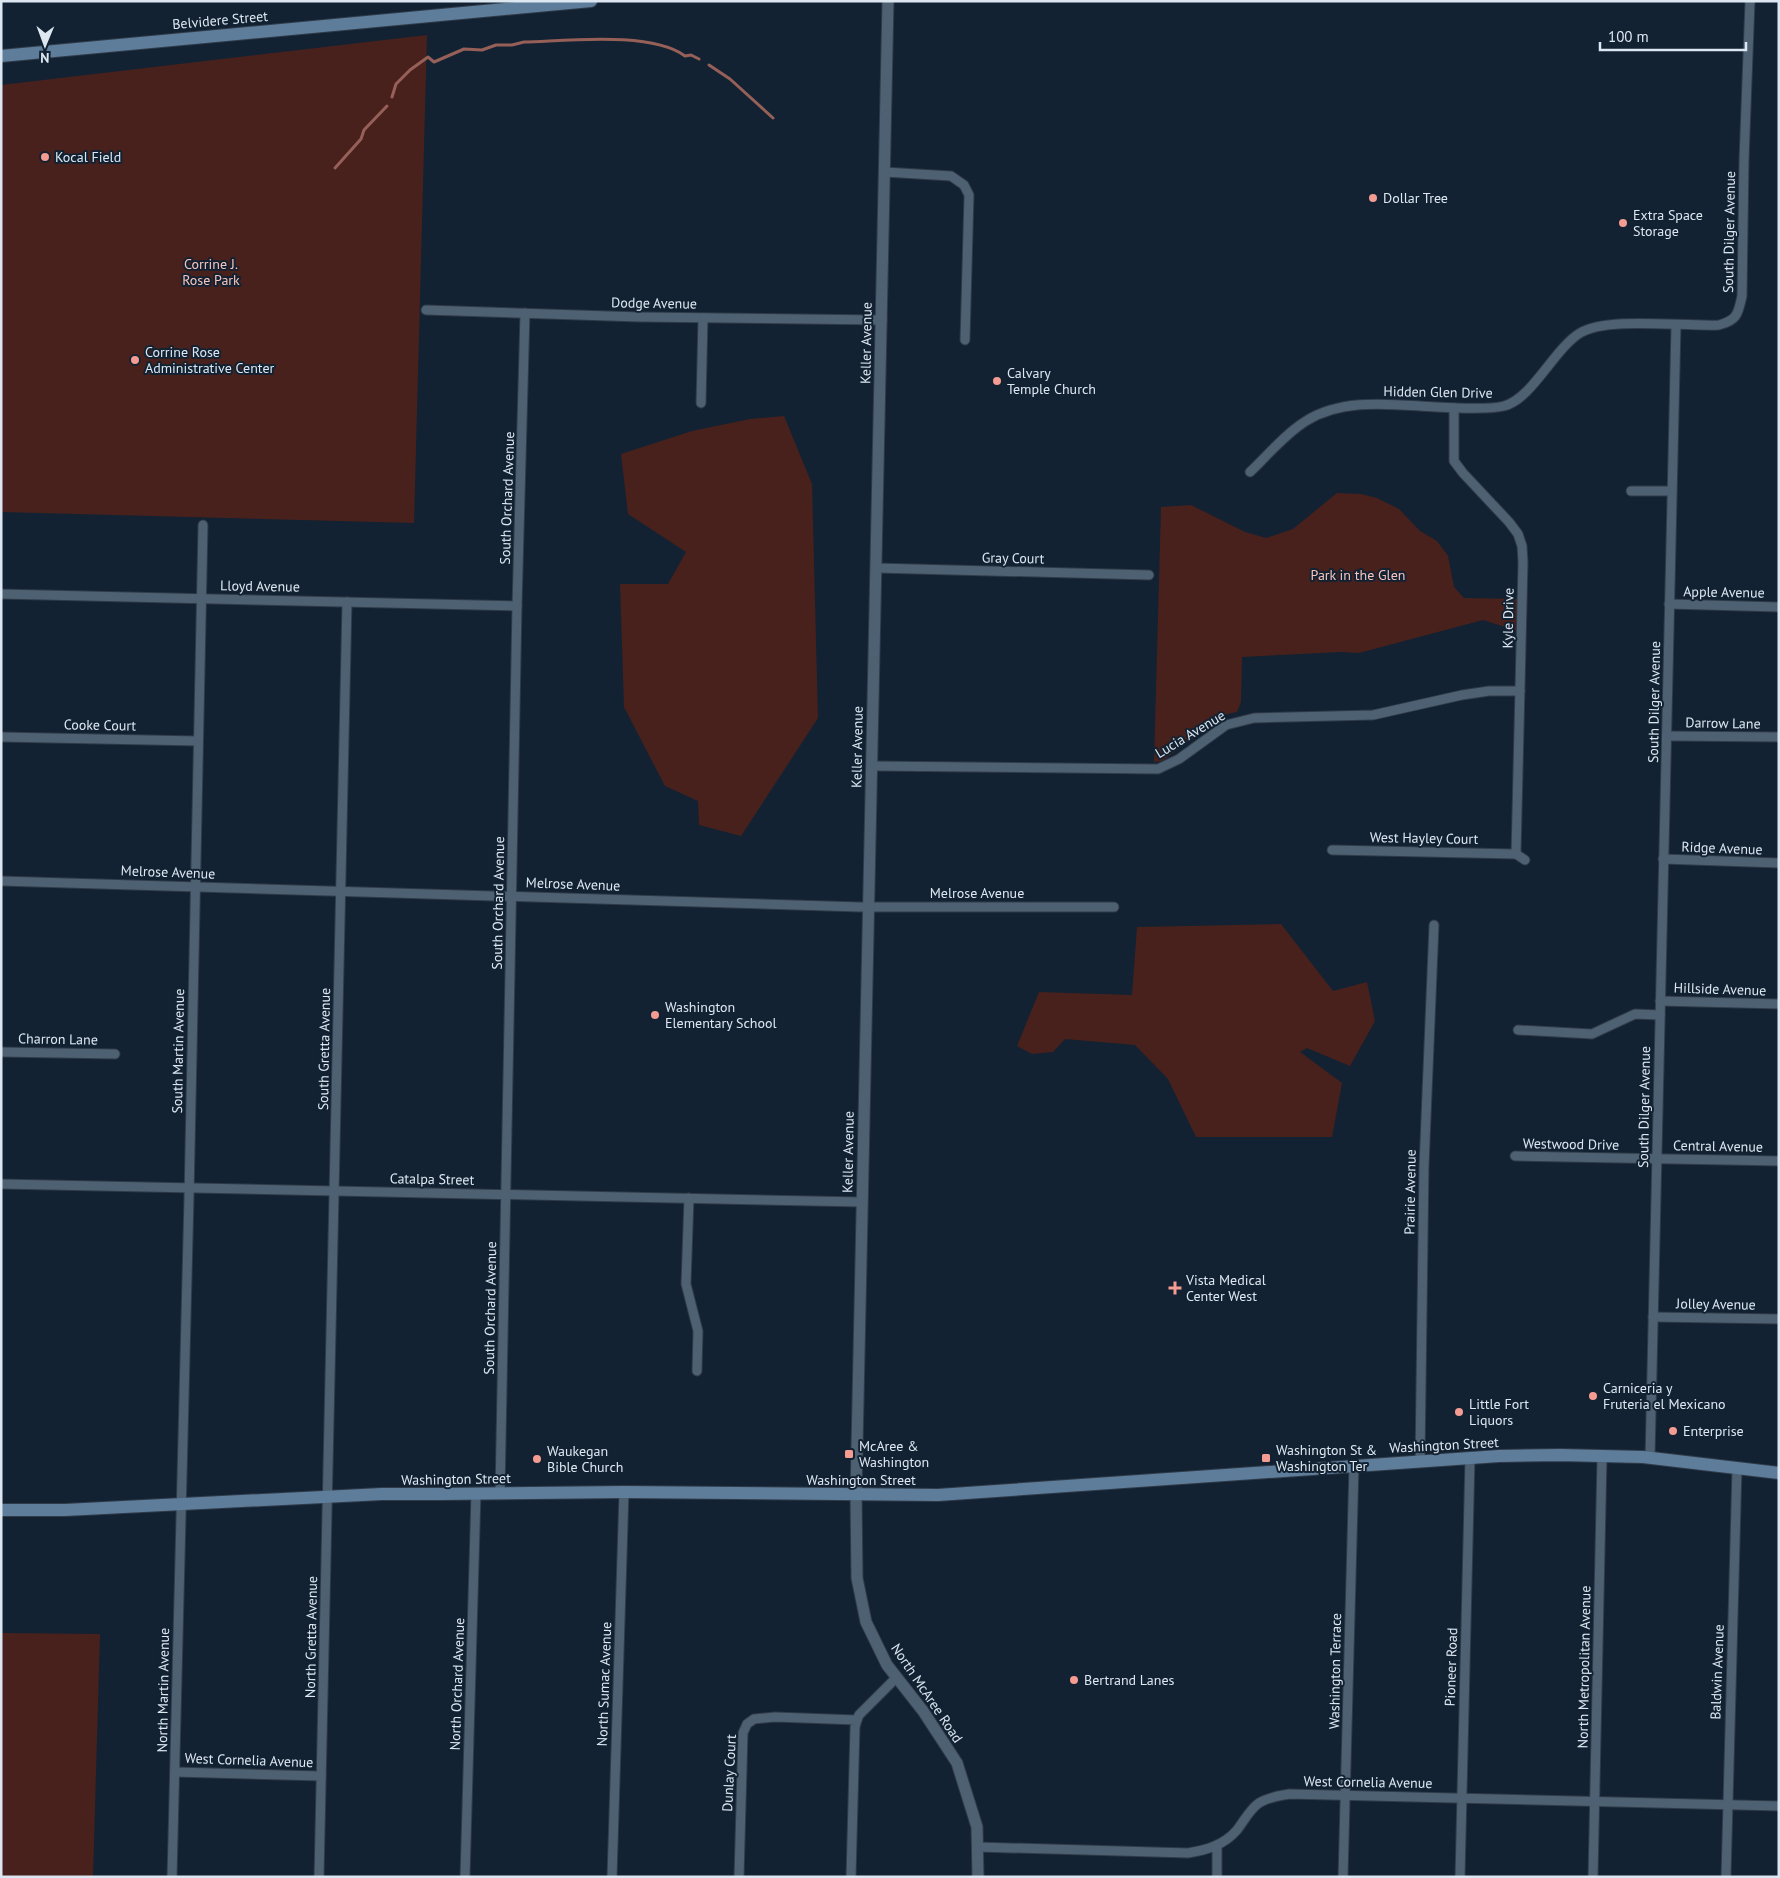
<svg xmlns="http://www.w3.org/2000/svg" width="1780" height="1878" viewBox="0 0 1780 1878" font-family="'PT Sans',sans-serif">
	<style>
		.green { fill: #48211d }
		.lines { fill: none; stroke-linecap: round; stroke-linejoin: round }
		.stream { stroke: #966059; stroke-width: 3 }
		.minor-casing { stroke: #303b49; stroke-width: 11 }
		.tertiary-casing { stroke: #303b49; stroke-width: 13 }
		.secondary-casing { stroke: #303b49; stroke-width: 14 }
		.minor { stroke: #4e6173; stroke-width: 9 }
		.tertiary { stroke: #4e6173; stroke-width: 11 }
		.secondary { stroke: #5d7d9b; stroke-width: 12 }
		.poi-dot { fill: #f59c92; stroke: #122232; stroke-width: 2 }
		.labels { text-anchor: middle; stroke-width: 4; stroke-linejoin: round; paint-order: stroke }
		.street-label { font-size: 14px; fill: #dce7f1; stroke: #122232 }
		.poi-label { font-size: 14px; fill: #dce7f1; stroke: #122232; text-anchor: start }
		.park-label { font-size: 14px; fill: #f9c4bd; stroke: #122232 }
	</style>
	<rect width="100%" height="100%" fill="#122232"/>
	<g class="green">
		<path d="M427 35 414 523 1 512V85Z"/>
		<path d="M784 416 812 484 818 718 741 836 699 825 698 801 665 786 624 707 620 584H668L686 552 628 514 621 454 692 431 750 419Z"/>
		<path d="M1337 493 1361 494 1377 498 1399 509 1420 531 1437 541 1448 556 1454 587 1464 598 1519 599 1518 631 1483 620 1359 653 1341 652 1242 657 1241 702 1237 712 1227 714 1162 761 1154 762 1161 507 1191 505 1245 532 1266 538 1293 529Z"/>
		<path d="M1281 924 1333 991 1367 982 1375 1021 1350 1066 1307 1048 1300 1052 1342 1083 1332 1137H1196L1168 1079 1135 1045 1065 1039 1053 1052 1032 1054 1017 1046 1039 992 1132 995 1137 927Z"/>
		<path d="M1 1633 100 1634 93 1877H1Z"/>
	</g>
	<g class="lines">
		<g class="stream">
			<path d="M709 65 730 79 773 118"/>
			<path d="M392 97 396 84 410 70 428 57 434 62 464 49 482 50 496 45H512L524 42C566 41 651 31 685 56L691 55 699 59"/>
			<path d="M335 168 361 139 364 130 387 106"/>
		</g>
		<g class="minor-casing">
			<g id="minor">
				<path d="M884 172 951 176 964 185 969 195 965 340"/>
				<path d="M426 310 640 317 882 320"/>
				<path d="M701 403 703 318"/>
				<path d="M1454 408V461L1463 473 1509 522 1518 534 1522 546 1523 562 1516 854"/>
				<path d="M1250 472C1268 455 1285 434 1306 421 1344 397 1394 405 1436 407 1453 408 1489 410 1504 406 1532 399 1554 349 1580 333 1608 316 1683 327 1719 325 1738 320 1738 313 1742 296L1744 160 1750 1"/>
				<path d="M1631 491H1671"/>
				<path d="M876 568 1149 575"/>
				<path d="M1 594 517 606"/>
				<path d="M1669 604 1779 607"/>
				<path d="M1668 736 1779 737"/>
				<path d="M1 737 198 741"/>
				<path d="M872 766 1158 769 1179 759 1226 725 1254 718 1373 715 1462 695 1489 691H1520"/>
				<path d="M1332 850 1516 854"/>
				<path d="M1516 854 1525 860"/>
				<path d="M1663 859 1779 863"/>
				<path d="M1 881 860 907H1114"/>
				<path d="M1660 1001 1779 1004"/>
				<path d="M1518 1030 1592 1034 1635 1014 1660 1015"/>
				<path d="M1 1052 115 1054"/>
				<path d="M1515 1156 1779 1161"/>
				<path d="M1 1184 862 1202"/>
				<path d="M689 1198 686 1284 698 1331 697 1371"/>
				<path d="M1653 1317 1779 1319"/>
				<path d="M1650 1458 1676 325"/>
				<path d="M1420 1460 1424 1166 1434 925"/>
				<path d="M500 1493 517 606 525 313"/>
				<path d="M857 1720 859 1715 896 1678"/>
				<path d="M175 1772 321 1776"/>
				<path d="M977 1847 1188 1853C1207 1850 1224 1845 1237 1830 1244 1821 1250 1809 1259 1803 1268 1797 1279 1796 1289 1794L1779 1806"/>
				<path d="M172 1877 189 1197 203 525"/>
				<path d="M319 1877 347 602"/>
				<path d="M465 1877 476 1493"/>
				<path d="M612 1877 624 1492"/>
				<path d="M739 1877 743 1733 747 1724 754 1719 775 1717 857 1720 855 1727 851 1877"/>
				<path d="M1217 1877V1845"/>
				<path d="M1343 1877 1354 1465"/>
				<path d="M1460 1877 1470 1457"/>
				<path d="M1593 1877 1602 1457"/>
				<path d="M1726 1877 1737 1468"/>
			</g>
		</g>
		<g class="tertiary-casing">
			<path id="tertiary" d="M888 1 856 1494 857 1578 866 1622 887 1665 923 1711 957 1763 977 1827 978 1877"/>
		</g>
		<g class="secondary-casing">
			<g id="secondary">
				<path d="M1 56 591 1"/>
				<path d="M1 1510H65L382 1494H440L624 1492 938 1495 1499 1456 1560 1455 1643 1457 1779 1473"/>
			</g>
		</g>
		<use href="#minor" class="minor"/>
		<use href="#tertiary" class="tertiary"/>
		<use href="#secondary" class="secondary"/>
	</g>
	<g class="poi-dot">
		<circle cx="45" cy="157" r="5"/>
		<circle cx="1373" cy="198" r="5"/>
		<circle cx="1623" cy="223" r="5"/>
		<circle cx="135" cy="360" r="5"/>
		<circle cx="997" cy="381" r="5"/>
		<circle cx="655" cy="1015" r="5"/>
		<path d="M1172.5 1280.5h5v5h5v5h-5v5h-5v-5h-5v-5h5z"/>
		<circle cx="1593" cy="1396" r="5"/>
		<circle cx="1459" cy="1412" r="5"/>
		<circle cx="1673" cy="1431" r="5"/>
		<rect x="844" y="1449" width="10" height="10" rx="2.5"/>
		<rect x="1261" y="1453" width="10" height="10" rx="2.5"/>
		<circle cx="537" cy="1459" r="5"/>
		<circle cx="1074" cy="1680" r="5"/>
	</g>
	<g class="labels">
		<g class="street-label">
			<text transform="translate(220 20) rotate(-5)" y="5">Belvidere Street</text>
			<text transform="translate(1729 232) rotate(-89)" y="5">South Dilger Avenue</text>
			<text transform="translate(654 303) rotate(1)" y="5">Dodge Avenue</text>
			<text transform="translate(866 343) rotate(-89)" y="5">Keller Avenue</text>
			<text transform="translate(1438 392) rotate(1)" y="5">Hidden Glen Drive</text>
			<text transform="translate(507 498) rotate(-88)" y="5">South Orchard Avenue</text>
			<text transform="translate(1013 558) rotate(1)" y="5">Gray Court</text>
			<text transform="translate(260 586) rotate(1)" y="5">Lloyd Avenue</text>
			<text transform="translate(1724 592) rotate(1)" y="5">Apple Avenue</text>
			<text transform="translate(1508 618) rotate(-89)" y="5">Kyle Drive</text>
			<text transform="translate(1654 702) rotate(-89)" y="5">South Dilger Avenue</text>
			<text transform="translate(1723 723) rotate(1)" y="5">Darrow Lane</text>
			<text transform="translate(100 725) rotate(1)" y="5">Cooke Court</text>
			<text transform="translate(1190 734) rotate(-31)" y="5">Lucia Avenue</text>
			<text transform="translate(857 747) rotate(-89)" y="5">Keller Avenue</text>
			<text transform="translate(1424 838) rotate(1)" y="5">West Hayley Court</text>
			<text transform="translate(1722 848) rotate(2)" y="5">Ridge Avenue</text>
			<text transform="translate(168 872) rotate(2)" y="5">Melrose Avenue</text>
			<text transform="translate(573 884) rotate(2)" y="5">Melrose Avenue</text>
			<text x="977" y="898">Melrose Avenue</text>
			<text transform="translate(498 903) rotate(-89)" y="5">South Orchard Avenue</text>
			<text transform="translate(1720 989) rotate(2)" y="5">Hillside Avenue</text>
			<text transform="translate(58 1039) rotate(1)" y="5">Charron Lane</text>
			<text transform="translate(324 1049) rotate(-89)" y="5">South Gretta Avenue</text>
			<text transform="translate(178 1051) rotate(-89)" y="5">South Martin Avenue</text>
			<text transform="translate(1644 1107) rotate(-89)" y="5">South Dilger Avenue</text>
			<text transform="translate(1571 1144) rotate(1)" y="5">Westwood Drive</text>
			<text transform="translate(1718 1146) rotate(1)" y="5">Central Avenue</text>
			<text transform="translate(848 1152) rotate(-89)" y="5">Keller Avenue</text>
			<text transform="translate(432 1179) rotate(1)" y="5">Catalpa Street</text>
			<text transform="translate(1410 1192) rotate(-89)" y="5">Prairie Avenue</text>
			<text transform="translate(1716 1304) rotate(1)" y="5">Jolley Avenue</text>
			<text transform="translate(490 1308) rotate(-89)" y="5">South Orchard Avenue</text>
			<text transform="translate(1444 1445) rotate(-3)" y="5">Washington Street</text>
			<text transform="translate(456 1479) rotate(-1)" y="5">Washington Street</text>
			<text x="861" y="1485">Washington Street</text>
			<text transform="translate(311 1637) rotate(-89)" y="5">North Gretta Avenue</text>
			<text transform="translate(1451 1667) rotate(-88)" y="5">Pioneer Road</text>
			<text transform="translate(1584 1667) rotate(-89)" y="5">North Metropolitan Avenue</text>
			<text transform="translate(1335 1671) rotate(-89)" y="5">Washington Terrace</text>
			<text transform="translate(1717 1672) rotate(-88)" y="5">Baldwin Avenue</text>
			<text transform="translate(457 1684) rotate(-88)" y="5">North Orchard Avenue</text>
			<text transform="translate(604 1684) rotate(-88)" y="5">North Sumac Avenue</text>
			<text transform="translate(163 1690) rotate(-89)" y="5">North Martin Avenue</text>
			<text transform="translate(927 1693) rotate(56)" y="5">North McAree Road</text>
			<text transform="translate(249 1760) rotate(2)" y="5">West Cornelia Avenue</text>
			<text transform="translate(729 1773) rotate(-87)" y="5">Dunlay Court</text>
			<text transform="translate(1368 1782) rotate(1)" y="5">West Cornelia Avenue</text>
		</g>
		<g class="poi-label">
			<text x="55" y="162">Kocal Field</text>
			<text x="1383" y="203">Dollar Tree</text>
			<text x="1633" y="220">Extra Space<tspan x="1633" dy="16">Storage</tspan></text>
			<text x="145" y="357">Corrine Rose<tspan x="145" dy="16">Administrative Center</tspan></text>
			<text x="1007" y="378">Calvary<tspan x="1007" dy="16">Temple Church</tspan></text>
			<text x="665" y="1012">Washington<tspan x="665" dy="16">Elementary School</tspan></text>
			<text x="1186" y="1285">Vista Medical<tspan x="1186" dy="16">Center West</tspan></text>
			<text x="1603" y="1393">Carniceria y<tspan x="1603" dy="16">Fruteria el Mexicano</tspan></text>
			<text x="1469" y="1409">Little Fort<tspan x="1469" dy="16">Liquors</tspan></text>
			<text x="1683" y="1436">Enterprise</text>
			<text x="859" y="1451">McAree &amp;<tspan x="859" dy="16">Washington</tspan></text>
			<text x="1276" y="1455">Washington St &amp;<tspan x="1276" dy="16">Washington Ter</tspan></text>
			<text x="547" y="1456">Waukegan<tspan x="547" dy="16">Bible Church</tspan></text>
			<text x="1084" y="1685">Bertrand Lanes</text>
		</g>
		<g class="park-label">
			<text x="211" y="269">Corrine J.<tspan x="211" dy="16">Rose Park</tspan></text>
			<text x="1358" y="580">Park in the Glen</text>
		</g>
	</g>
	<rect width="1780" height="1878" fill="none" stroke="#dce7f1" stroke-width="5"/>
	<g transform="translate(45 45) rotate(181)" stroke="#122232" stroke-width="4" paint-order="stroke">
	<path d="M0-4L9 19L0 12L-9 19Z" fill="#dce7f1"/>
	<text y="-8" font-size="14" font-weight="bold" text-anchor="middle" fill="#dce7f1">N</text>
	</g>
	<path d="M1600 42v8h146v-8" fill="none" stroke="#dce7f1" stroke-width="2.5"/>
	<text x="1608" y="42" font-size="15" fill="#dce7f1" stroke="#122232" stroke-width="4" paint-order="stroke">100 m</text>
</svg>
